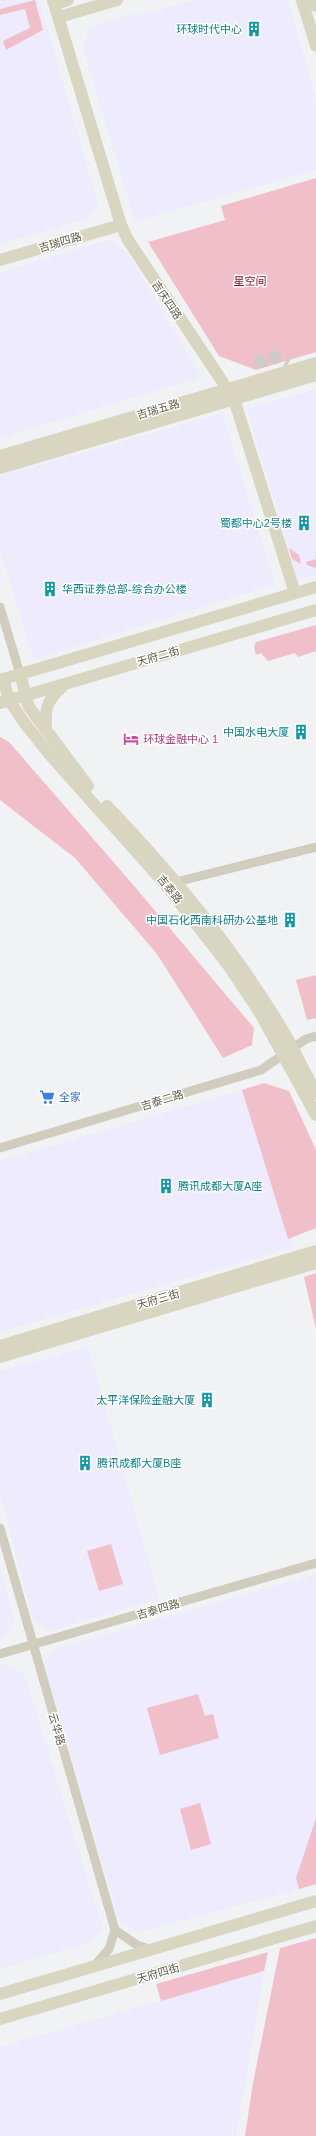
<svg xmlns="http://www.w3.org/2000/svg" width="316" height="2136" viewBox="0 0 316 2136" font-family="Helvetica,'Noto Sans SC',sans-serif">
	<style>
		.commercial { fill: #edebfd }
		.green { fill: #f1bfca }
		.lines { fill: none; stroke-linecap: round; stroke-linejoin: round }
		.secondary-tunnel { stroke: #ccccc8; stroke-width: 12; stroke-dasharray: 12 6; stroke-linecap: butt }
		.street { stroke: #d0cdbe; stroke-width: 9 }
		.secondary { stroke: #d8d6c1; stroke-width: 12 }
		.labels { text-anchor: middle; stroke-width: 3; stroke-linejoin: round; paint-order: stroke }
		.culture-label { font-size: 11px; fill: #0d838f; stroke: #fff; text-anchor: end }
		.street-label { font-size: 11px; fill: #5f5c48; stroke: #fff }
		.park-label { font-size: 11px; fill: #851421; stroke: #fff }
		.hotel-label { font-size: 11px; fill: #b23c85; stroke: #fff; text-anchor: start }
		.shop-label { font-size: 11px; fill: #366cbe; stroke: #fff; text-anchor: start }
	</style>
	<rect width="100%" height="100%" fill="#f1f2f3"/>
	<g class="commercial">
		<path d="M0 0H39L98 205 89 218 0 244Z"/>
		<path d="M195 0H288L316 99V170L135 221 83 48 90 27 128 14H145Z"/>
		<path d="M108 240 128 253 201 377 0 438V272Z"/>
		<path d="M316 389V575L298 580 247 409Z"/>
		<path d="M222 413 275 584 34 660 0 550V476Z"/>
		<path d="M242 1090 294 1247 0 1332V1161Z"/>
		<path d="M88 1347 159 1598 51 1631 33 1621 0 1493V1371Z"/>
		<path d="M0 1569 14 1620 3 1639H0Z"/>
		<path d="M316 1574V1818L296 1878 299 1889 139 1932 120 1924 44 1664 54 1649Z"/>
		<path d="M4 1664 24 1673 102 1927 90 1943 0 1969V1665Z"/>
		<path d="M264 1971 236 2136H0V2047Z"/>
	</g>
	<g class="green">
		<path d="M35 0 43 30 6 50 3 41 30 28 25 9 0 15V9Z"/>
		<path d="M316 178V352L256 370 219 356 148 242 225 220 221 206Z"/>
		<path d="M289 548 299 555 301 564 292 559Z"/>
		<path d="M316 559V568L307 565 306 562Z"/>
		<path d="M316 625V651L298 657 295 653 268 661 261 653 256 655 254 647 256 642Z"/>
		<path d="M0 737 9 742 129 880 254 1028 252 1045 223 1058 157 954 75 858 0 800Z"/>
		<path d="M316 975V1018L307 1020 296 980Z"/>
		<path d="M264 1083 289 1091 316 1150V1228L288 1239 242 1090Z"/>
		<path d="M316 1273V1329L304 1277Z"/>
		<path d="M111 1544 123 1584 99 1591 87 1551Z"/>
		<path d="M198 1694 205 1716 213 1714 219 1738 160 1755 147 1708Z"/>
		<path d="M200 1803 211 1844 191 1850 180 1809Z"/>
		<path d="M316 1818V1884L299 1889 296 1878Z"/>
		<path d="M316 1938V2136H245L253 2083 280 1948Z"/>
		<path d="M268 1952 264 1971 161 2001 156 1984Z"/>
	</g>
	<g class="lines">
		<path class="secondary-tunnel" d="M264 385 260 360 266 355 276 357 288 364"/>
		<g class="street">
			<path d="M0 607 20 674"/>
			<path d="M172 883 316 847"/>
			<path d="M0 1148 261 1070 306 1039 316 1036"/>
			<path d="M0 1528 115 1930"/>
			<path d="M0 1654 316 1563"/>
			<path d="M94 1966 109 1949 115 1930 137 1945 152 1950"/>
		</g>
		<g class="secondary">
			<path d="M53 0 121 225 128 240 234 399 295 593"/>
			<path d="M302 0 316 46"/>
			<path d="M314 0 316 6"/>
			<path d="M55 4 68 0"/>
			<path d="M59 17 117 0"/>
			<path d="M0 260 121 225"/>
			<path d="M0 456 316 363"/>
			<path d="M0 468 316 375"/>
			<path d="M20 674 29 707 88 786"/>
			<path d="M3 679 9 700 23 721 50 755 166 885 228 965 260 1013 316 1115"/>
			<path d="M0 680 316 587"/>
			<path d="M0 703 316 610"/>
			<path d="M46 730C45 708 46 701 63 686"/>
			<path d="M107 806C174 876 236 951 285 1034 296 1054 306 1074 316 1094"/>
			<path d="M0 1346 316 1251"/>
			<path d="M0 1357 316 1263"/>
			<path d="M0 1994 316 1901"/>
			<path d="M0 2019 316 1926"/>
		</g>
	</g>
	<defs>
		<g id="building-bare" transform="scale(1.2)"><path d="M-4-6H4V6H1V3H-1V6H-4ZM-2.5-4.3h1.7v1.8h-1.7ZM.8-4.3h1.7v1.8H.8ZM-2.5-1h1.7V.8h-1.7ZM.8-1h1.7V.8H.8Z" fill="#0f9aa8" stroke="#fff" stroke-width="2.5" paint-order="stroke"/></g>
		<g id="hotel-bare" transform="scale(1.2)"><path d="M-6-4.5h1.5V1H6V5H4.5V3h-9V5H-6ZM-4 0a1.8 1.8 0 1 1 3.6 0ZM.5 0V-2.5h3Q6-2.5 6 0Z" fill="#d1479c" stroke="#fff" stroke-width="2.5" paint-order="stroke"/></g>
		<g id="supermarket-bare" transform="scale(1.2)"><path d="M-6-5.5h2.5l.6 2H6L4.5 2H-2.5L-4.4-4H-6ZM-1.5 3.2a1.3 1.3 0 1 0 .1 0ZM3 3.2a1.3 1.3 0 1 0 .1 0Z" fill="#3f7fe0" stroke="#fff" stroke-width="2.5" paint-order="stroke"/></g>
	</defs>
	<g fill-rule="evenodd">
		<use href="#building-bare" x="254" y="29"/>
		<use href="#building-bare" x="304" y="523"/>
		<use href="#building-bare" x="50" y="589"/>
		<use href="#building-bare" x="301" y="732"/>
		<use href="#hotel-bare" x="131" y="739"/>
		<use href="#building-bare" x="290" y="920"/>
		<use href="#supermarket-bare" x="47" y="1097"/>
		<use href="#building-bare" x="166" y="1186"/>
		<use href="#building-bare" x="207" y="1400"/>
		<use href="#building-bare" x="85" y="1463"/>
	</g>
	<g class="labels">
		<g class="culture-label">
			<text x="242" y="33">环球时代中心</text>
			<text x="292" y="527">蜀都中心2号楼</text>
			<text x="62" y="593" text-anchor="start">华西证券总部-综合办公楼</text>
			<text x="289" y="736">中国水电大厦</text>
			<text x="278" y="924">中国石化西南科研办公基地</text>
			<text x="178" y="1190" text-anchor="start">腾讯成都大厦A座</text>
			<text x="195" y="1404">太平洋保险金融大厦</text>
			<text x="97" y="1467" text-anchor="start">腾讯成都大厦B座</text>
		</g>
		<g class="street-label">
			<text transform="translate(60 242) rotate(-16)" y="4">吉瑞四路</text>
			<text transform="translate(167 300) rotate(56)" y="4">吉庆四路</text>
			<text transform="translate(158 409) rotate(-16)" y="4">吉瑞五路</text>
			<text transform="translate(158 656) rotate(-16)" y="4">天府二街</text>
			<text transform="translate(170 889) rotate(51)" y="4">吉泰路</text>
			<text transform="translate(162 1100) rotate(-17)" y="4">吉泰二路</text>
			<text transform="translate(158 1299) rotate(-16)" y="4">天府三街</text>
			<text transform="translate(158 1609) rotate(-16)" y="4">吉泰四路</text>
			<text transform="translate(57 1729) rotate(74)" y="4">云华路</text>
			<text transform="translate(158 1973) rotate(-16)" y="4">天府四街</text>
		</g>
		<g class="park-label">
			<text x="250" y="285">星空间</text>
		</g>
		<g class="hotel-label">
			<text x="143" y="743">环球金融中心 1</text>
		</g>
		<g class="shop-label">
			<text x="59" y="1101">全家</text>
		</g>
	</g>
</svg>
